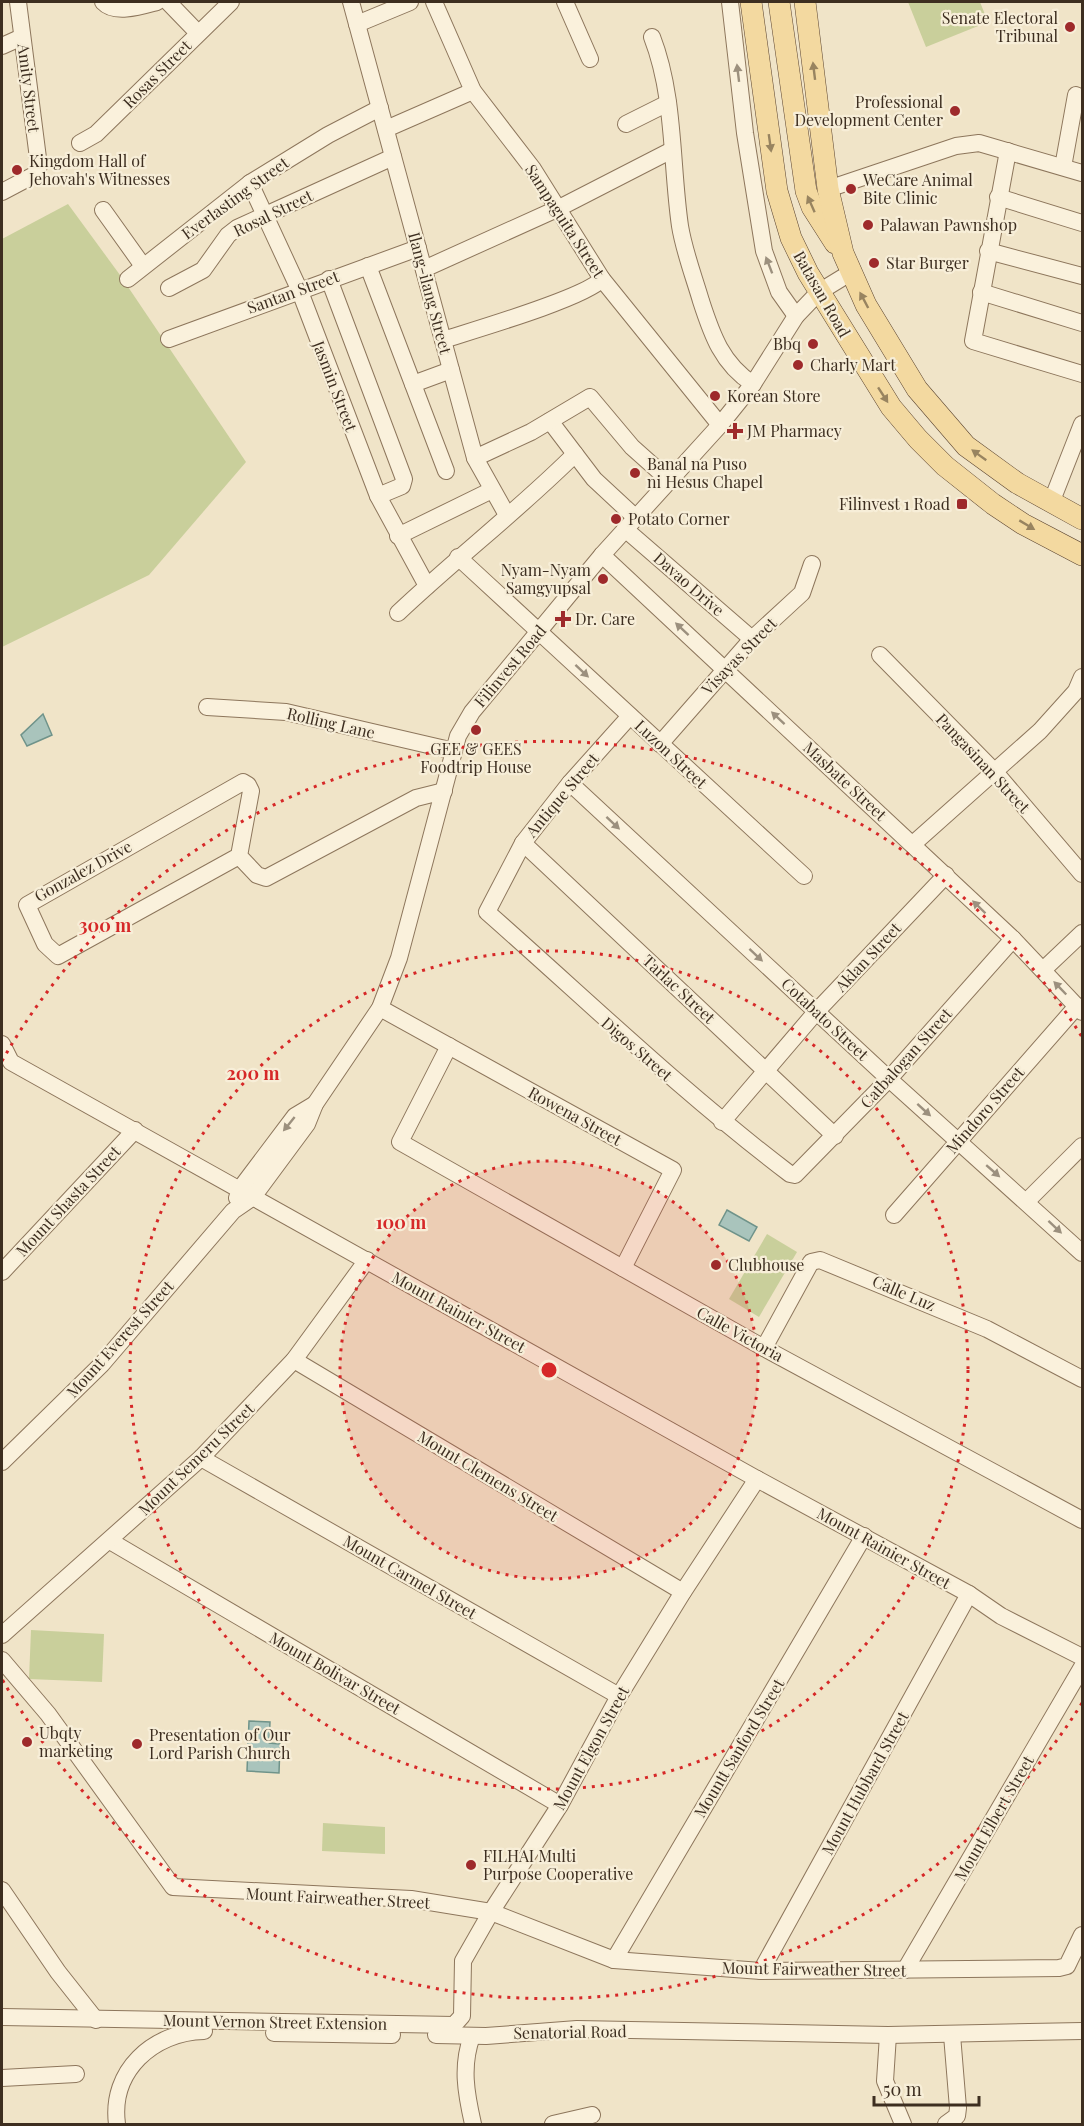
<svg xmlns="http://www.w3.org/2000/svg" width="1084" height="2126" viewBox="0 0 1084 2126" font-family="'Playfair Display',serif">
	<style>
		.green { fill: #c9cf9b }
		.water { fill: #a9c4bc; stroke: #6f938a; stroke-width: 1.5 }
		.lines { fill: none; stroke-linecap: round; stroke-linejoin: round }
		.minor-casing { stroke: #8d765c; stroke-width: 18 }
		.major-casing { stroke: #5b4430; stroke-width: 22 }
		.minor { stroke: #faf1dc; stroke-width: 16 }
		.major { stroke: #f3d9a0; stroke-width: 21 }
		.oneway { fill: #988460 }
		.oneway2 { fill: #9c907e }
		.ring { fill: none; stroke: #d62828; stroke-width: 3; stroke-dasharray: 3 6 }
		.poi-dot { fill: #9e2a2b; stroke: #f7eed8; stroke-width: 2 }
		.labels { text-anchor: middle; stroke-width: 4.5; stroke-linejoin: round; paint-order: stroke }
		.poi-label { font-size: 16px; fill: #3d2e20; stroke: #f7eed8; text-anchor: start }
		.street-label { font-size: 16px; fill: #3d2e20; stroke: #f7eed8 }
		.centre { fill: #d62828; stroke: #f7eed8; stroke-width: 3 }
		.ring-label { font-size: 18px; text-anchor: middle; font-weight: bold; fill: #d62828; stroke: #f7eed8; stroke-width: 4.5; stroke-linejoin: round; paint-order: stroke }
	</style>
	<rect width="100%" height="100%" fill="#f0e4c8"/>
	<g class="green">
		<path d="M908 2H980L988 22 926 47Z"/>
		<path d="M68 204 120 275 246 462 149 575 2 647V239Z"/>
		<path d="M767 1234 797 1252 759 1317 729 1299Z"/>
		<path d="M31 1630 104 1634 102 1682 29 1679Z"/>
		<path d="M323 1823 385 1827V1854L322 1851Z"/>
	</g>
	<g class="water">
		<path d="M43 714 52 735 27 746 21 735Z"/>
		<path d="M727 1210 757 1227 749 1241 719 1225Z"/>
		<path d="M249 1721 270 1722 269 1743 280 1744 279 1773 247 1771Z"/>
	</g>
	<g class="lines">
		<g class="minor-casing">
			<g id="minor">
				<path d="M103 2C115 15 142 6 157 2"/>
				<path d="M168 2 198 33"/>
				<path d="M351 2 475 458 507 515"/>
				<path d="M434 2 473 91 533 169 602 279 720 425"/>
				<path d="M565 2 590 59"/>
				<path d="M730 2 745 133 764 251 779 292 796 316"/>
				<path d="M357 24 410 2"/>
				<path d="M652 37C675 96 671 164 680 226 684 251 694 277 701 301 712 335 722 364 753 384"/>
				<path d="M2 46 22 37"/>
				<path d="M626 124 668 103"/>
				<path d="M386 129 473 91"/>
				<path d="M80 143 96 134 231 2"/>
				<path d="M1008 151 973 341 1082 374"/>
				<path d="M1063 167 1076 95"/>
				<path d="M250 183 299 289 378 496 427 586"/>
				<path d="M828 189 956 146 979 143 1082 173"/>
				<path d="M2 192 36 174 39 166 18 2"/>
				<path d="M998 197 1082 223"/>
				<path d="M103 210 143 266"/>
				<path d="M988 251 1082 276"/>
				<path d="M368 266 446 471"/>
				<path d="M424 269 559 208 672 150"/>
				<path d="M128 279 250 183 328 135 380 108"/>
				<path d="M329 279 404 479 402 486 378 496"/>
				<path d="M169 288 203 270 228 235 237 228 393 157"/>
				<path d="M981 292 1082 323"/>
				<path d="M169 339 418 248"/>
				<path d="M443 340C474 330 585 298 602 279"/>
				<path d="M413 384 451 370"/>
				<path d="M550 421 594 479 636 518"/>
				<path d="M475 458 531 432 590 397 632 447 669 480"/>
				<path d="M1051 503 1082 424"/>
				<path d="M625 529 752 639"/>
				<path d="M398 536 492 490"/>
				<path d="M602 555 1013 939 1082 1012"/>
				<path d="M458 557 804 876"/>
				<path d="M398 613C456 558 519 510 575 454"/>
				<path d="M880 655 995 772 1082 874"/>
				<path d="M207 707 286 712 454 751"/>
				<path d="M630 716 570 783 523 843 487 912C588 1001 682 1092 790 1174L795 1175 889 1079 1013 939"/>
				<path d="M660 744 752 639 802 593 812 564"/>
				<path d="M570 783 889 1079 1082 1253"/>
				<path d="M523 843 835 1136"/>
				<path d="M913 844 1040 731 1076 691 1082 677"/>
				<path d="M239 856 251 791 248 785 243 782 27 905 45 944 58 956 239 856 257 875 266 878 416 798 444 791"/>
				<path d="M1043 970 1082 933"/>
				<path d="M380 1008 673 1170 623 1268"/>
				<path d="M2 1044 11 1062 757 1479 969 1594 1001 1616 1082 1657"/>
				<path d="M449 1046 400 1142 764 1348 1082 1520"/>
				<path d="M722 1122 816 1012 946 875"/>
				<path d="M237 1198 240 1189 295 1116 315 1104"/>
				<path d="M1027 1201 1082 1146"/>
				<path d="M894 1215 1077 1006"/>
				<path d="M2 1272 135 1130"/>
				<path d="M764 1348 811 1262 820 1260 987 1329 1082 1379"/>
				<path d="M294 1360 683 1592"/>
				<path d="M201 1458 619 1696"/>
				<path d="M2 1462 102 1364 233 1211 253 1197 307 1124 315 1104 380 1008 399 958 458 736 472 712 602 555 720 425 753 384 796 316 819 292 850 273"/>
				<path d="M110 1541 560 1805"/>
				<path d="M2 1635 201 1458 294 1360 367 1260"/>
				<path d="M2 1660 48 1714 173 1887 411 1899 491 1912 614 1960 761 1971 1059 1968 1067 1966 1082 1935"/>
				<path d="M2 1890 58 1972 96 2020"/>
				<path d="M614 1960 864 1536"/>
				<path d="M905 1970 1082 1667"/>
				<path d="M761 1971 969 1594"/>
				<path d="M2 2017 454 2025 462 2016 463 1961 491 1912 560 1805 619 1696 683 1592 757 1479"/>
				<path d="M274 2033 392 2035"/>
				<path d="M436 2035 486 2036 577 2029 888 2035 1082 2031"/>
				<path d="M888 2035 885 2081 903 2124"/>
				<path d="M472 2036C461 2066 466 2093 473 2124"/>
				<path d="M2 2078 76 2074"/>
				<path d="M117 2124C110 2071 153 2032 204 2031"/>
				<path d="M553 2124 592 2115"/>
				<path d="M946 2124 957 2116 958 2108 952 2035"/>
			</g>
		</g>
		<g class="major-casing">
			<g id="major">
				<path d="M751 2 777 191 791 238 808 273 891 407 918 439 945 466 993 504 1023 524 1082 555"/>
				<path d="M779 2 806 191 812 207 835 243"/>
				<path d="M805 2 828 189 843 253 866 305 917 389 966 446 1017 483 1082 519"/>
			</g>
		</g>
		<use href="#minor" class="minor"/>
		<use href="#major" class="major"/>
	</g>
	<defs><path id="oneway-solid" d="M-6-.8H1V-3.2L6.5 0L1 3.2V.8H-6Z" transform="scale(1.5)"/></defs>
	<g class="oneway">
		<use href="#oneway-solid" transform="translate(814 71) rotate(-97)"/>
		<use href="#oneway-solid" transform="translate(770 143) rotate(82)"/>
		<use href="#oneway-solid" transform="translate(811 204) rotate(-114)"/>
		<use href="#oneway-solid" transform="translate(864 300) rotate(-118)"/>
		<use href="#oneway-solid" transform="translate(883 395) rotate(57)"/>
		<use href="#oneway-solid" transform="translate(979 455) rotate(-144)"/>
		<use href="#oneway-solid" transform="translate(1027 525) rotate(31)"/>
	</g>
	<g class="oneway2">
		<use href="#oneway-solid" transform="translate(738 73) rotate(-97)"/>
		<use href="#oneway-solid" transform="translate(769 265) rotate(-111)"/>
		<use href="#oneway-solid" transform="translate(682 629) rotate(-137)"/>
		<use href="#oneway-solid" transform="translate(582 671) rotate(43)"/>
		<use href="#oneway-solid" transform="translate(778 718) rotate(-137)"/>
		<use href="#oneway-solid" transform="translate(613 823) rotate(43)"/>
		<use href="#oneway-solid" transform="translate(979 907) rotate(-136)"/>
		<use href="#oneway-solid" transform="translate(756 955) rotate(43)"/>
		<use href="#oneway-solid" transform="translate(1060 988) rotate(-134)"/>
		<use href="#oneway-solid" transform="translate(924 1110) rotate(42)"/>
		<use href="#oneway-solid" transform="translate(289 1124) rotate(129)"/>
		<use href="#oneway-solid" transform="translate(993 1171) rotate(41)"/>
		<use href="#oneway-solid" transform="translate(1055 1227) rotate(43)"/>
	</g>
	<circle cx="549" cy="1370" r="209" fill="#d62828" fill-opacity=".12"/>
	<g class="ring">
		<circle cx="549" cy="1370" r="209"/>
		<circle cx="549" cy="1370" r="419"/>
		<path d="M1082 1703A628 628 0 0 1 2 1679M2 1061A628 628 0 0 1 1082 1037"/>
	</g>
	<g class="poi-dot">
		<circle cx="1070" cy="27" r="6"/>
		<circle cx="955" cy="111" r="6"/>
		<circle cx="17" cy="170" r="6"/>
		<circle cx="851" cy="189" r="6"/>
		<circle cx="868" cy="225" r="6"/>
		<circle cx="874" cy="263" r="6"/>
		<circle cx="813" cy="344" r="6"/>
		<circle cx="798" cy="365" r="6"/>
		<circle cx="715" cy="396" r="6"/>
		<path d="M732 422h6v6h6v6h-6v6h-6v-6h-6v-6h6z"/>
		<circle cx="635" cy="473" r="6"/>
		<rect x="956" y="498" width="12" height="12" rx="3"/>
		<circle cx="616" cy="519" r="6"/>
		<circle cx="603" cy="579" r="6"/>
		<path d="M560 610h6v6h6v6h-6v6h-6v-6h-6v-6h6z"/>
		<circle cx="476" cy="730" r="6"/>
		<circle cx="716" cy="1265" r="6"/>
		<circle cx="27" cy="1742" r="6"/>
		<circle cx="137" cy="1744" r="6"/>
		<circle cx="471" cy="1865" r="6"/>
	</g>
	<g class="labels">
		<g class="poi-label">
			<text x="1058" y="24" text-anchor="end">Senate Electoral<tspan x="1058" dy="18">Tribunal</tspan></text>
			<text x="943" y="108" text-anchor="end">Professional<tspan x="943" dy="18">Development Center</tspan></text>
			<text x="29" y="167">Kingdom Hall of<tspan x="29" dy="18">Jehovah's Witnesses</tspan></text>
			<text x="863" y="186">WeCare Animal<tspan x="863" dy="18">Bite Clinic</tspan></text>
			<text x="880" y="231">Palawan Pawnshop</text>
			<text x="886" y="269">Star Burger</text>
			<text x="801" y="350" text-anchor="end">Bbq</text>
			<text x="810" y="371">Charly Mart</text>
			<text x="727" y="402">Korean Store</text>
			<text x="747" y="437">JM Pharmacy</text>
			<text x="647" y="470">Banal na Puso<tspan x="647" dy="18">ni Hesus Chapel</tspan></text>
			<text x="950" y="510" text-anchor="end">Filinvest 1 Road</text>
			<text x="628" y="525">Potato Corner</text>
			<text x="591" y="576" text-anchor="end">Nyam-Nyam<tspan x="591" dy="18">Samgyupsal</tspan></text>
			<text x="575" y="625">Dr. Care</text>
			<text x="476" y="755" text-anchor="middle">GEE &amp; GEES<tspan x="476" dy="18">Foodtrip House</tspan></text>
			<text x="728" y="1271">Clubhouse</text>
			<text x="39" y="1739">Ubqty<tspan x="39" dy="18">marketing</tspan></text>
			<text x="149" y="1741">Presentation of Our<tspan x="149" dy="18">Lord Parish Church</tspan></text>
			<text x="483" y="1862">FILHAI Multi<tspan x="483" dy="18">Purpose Cooperative</tspan></text>
		</g>
		<g class="street-label">
			<text transform="translate(157 74) rotate(-45)" y="6">Rosas Street</text>
			<text transform="translate(29 88) rotate(83)" y="6">Amity Street</text>
			<text transform="translate(235 198) rotate(-36)" y="6">Everlasting Street</text>
			<text transform="translate(273 213) rotate(-26)" y="6">Rosal Street</text>
			<text transform="translate(565 221) rotate(57)" y="6">Sampaguita Street</text>
			<text transform="translate(293 292) rotate(-20)" y="6">Santan Street</text>
			<text transform="translate(430 293) rotate(75)" y="6">Ilang-ilang Street</text>
			<text transform="translate(822 294) rotate(60)" y="6">Batasan Road</text>
			<text transform="translate(335 386) rotate(69)" y="6">Jasmin Street</text>
			<text transform="translate(689 584) rotate(41)" y="6">Davao Drive</text>
			<text transform="translate(739 656) rotate(-46)" y="6">Visayas Street</text>
			<text transform="translate(510 666) rotate(-50)" y="6">Filinvest Road</text>
			<text transform="translate(331 723) rotate(13)" y="6">Rolling Lane</text>
			<text transform="translate(671 754) rotate(43)" y="6">Luzon Street</text>
			<text transform="translate(983 763) rotate(47)" y="6">Pangasinan Street</text>
			<text transform="translate(845 781) rotate(43)" y="6">Masbate Street</text>
			<text transform="translate(562 795) rotate(-50)" y="6">Antique Street</text>
			<text transform="translate(83 871) rotate(-29)" y="6">Gonzalez Drive</text>
			<text transform="translate(868 957) rotate(-47)" y="6">Aklan Street</text>
			<text transform="translate(679 989) rotate(43)" y="6">Tarlac Street</text>
			<text transform="translate(825 1019) rotate(43)" y="6">Cotabato Street</text>
			<text transform="translate(637 1049) rotate(41)" y="6">Digos Street</text>
			<text transform="translate(906 1058) rotate(-48)" y="6">Catbalogan Street</text>
			<text transform="translate(985 1110) rotate(-49)" y="6">Mindoro Street</text>
			<text transform="translate(575 1116) rotate(29)" y="6">Rowena Street</text>
			<text transform="translate(68 1201) rotate(-47)" y="6">Mount Shasta Street</text>
			<text transform="translate(904 1293) rotate(23)" y="6">Calle Luz</text>
			<text transform="translate(459 1312) rotate(29)" y="6">Mount Rainier Street</text>
			<text transform="translate(740 1334) rotate(29)" y="6">Calle Victoria</text>
			<text transform="translate(120 1339) rotate(-48)" y="6">Mount Everest Street</text>
			<text transform="translate(196 1459) rotate(-44)" y="6">Mount Semeru Street</text>
			<text transform="translate(488 1476) rotate(31)" y="6">Mount Clemens Street</text>
			<text transform="translate(884 1548) rotate(29)" y="6">Mount Rainier Street</text>
			<text transform="translate(410 1577) rotate(30)" y="6">Mount Carmel Street</text>
			<text transform="translate(335 1673) rotate(30)" y="6">Mount Bolivar Street</text>
			<text transform="translate(591 1748) rotate(-61)" y="6">Mount Elgon Street</text>
			<text transform="translate(739 1748) rotate(-59)" y="6">Mountt Sanford Street</text>
			<text transform="translate(865 1783) rotate(-61)" y="6">Mount Hubbard Street</text>
			<text transform="translate(994 1818) rotate(-60)" y="6">Mount Elbert Street</text>
			<text transform="translate(338 1898) rotate(3)" y="6">Mount Fairweather Street</text>
			<text transform="translate(814 1969) rotate(1)" y="6">Mount Fairweather Street</text>
			<text transform="translate(275 2022) rotate(1)" y="6">Mount Vernon Street Extension</text>
			<text transform="translate(570 2032) rotate(-1)" y="6">Senatorial Road</text>
		</g>
	</g>
	<circle cx="549" cy="1370" r="9" class="centre"/>
	<g class="ring-label">
		<text x="105" y="932">300 m</text>
		<text x="253" y="1080">200 m</text>
		<text x="401" y="1229">100 m</text>
	</g>
	<rect width="1084" height="2126" fill="none" stroke="#3d2e20" stroke-width="6"/>
	<path d="M874 2096v9h105v-9" fill="none" stroke="#3d2e20" stroke-width="3"/>
	<text x="883" y="2096" font-size="18" fill="#3d2e20" stroke="#f7eed8" stroke-width="4.5" paint-order="stroke">50 m</text>
</svg>
